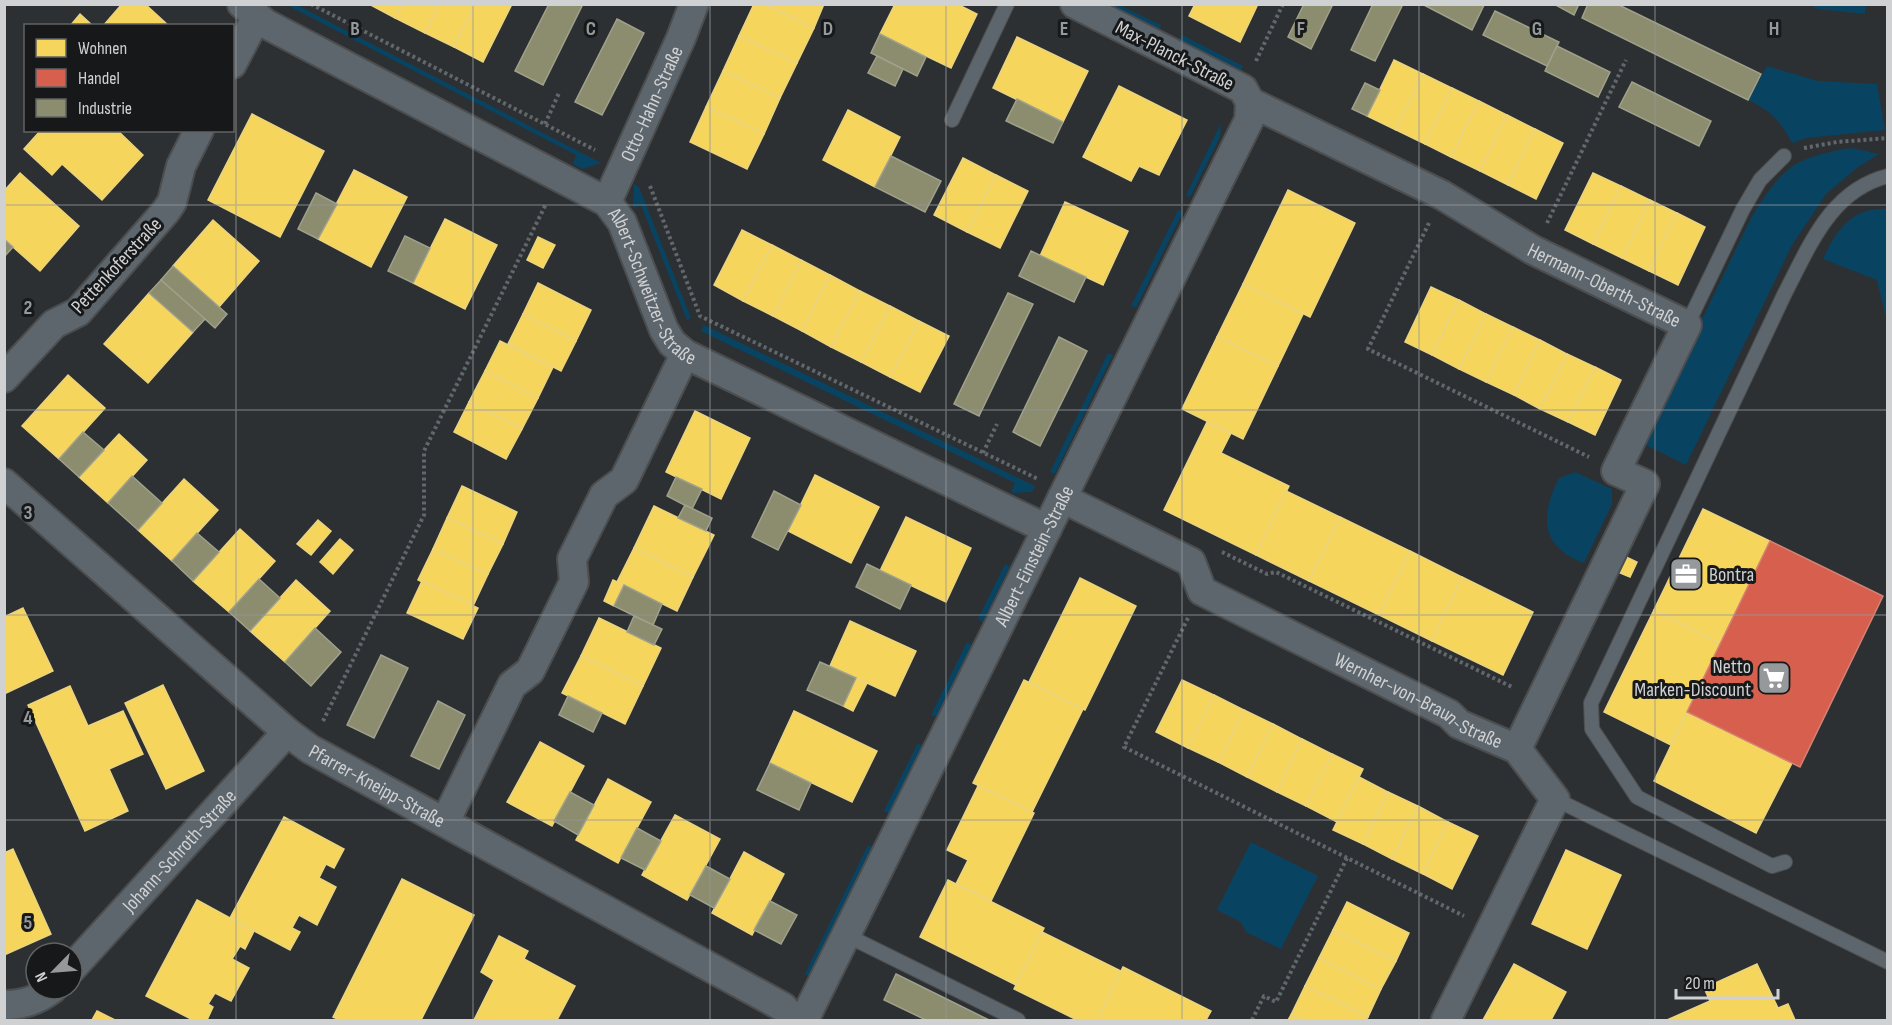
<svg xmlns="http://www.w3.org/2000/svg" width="1892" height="1025" viewBox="0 0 1892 1025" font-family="'Sofia Sans Condensed',sans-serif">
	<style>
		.green { fill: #094362 }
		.homes { fill: #f6d55c; stroke: #ead480; stroke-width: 1.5 }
		.shops { fill: #d6604d; stroke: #d48275; stroke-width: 1.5 }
		.industry { fill: #8c8c6e; stroke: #a0a18c; stroke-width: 1.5 }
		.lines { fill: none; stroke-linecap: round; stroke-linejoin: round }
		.lane-casing { stroke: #4b4d4e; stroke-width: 16 }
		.street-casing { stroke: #4b4d4e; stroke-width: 32 }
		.path { stroke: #61676c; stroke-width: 4; stroke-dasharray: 3 3; stroke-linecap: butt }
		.lane { stroke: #5d666d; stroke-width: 14 }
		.street { stroke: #5d666d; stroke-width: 28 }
		.grid { fill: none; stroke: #96999b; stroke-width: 1.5; stroke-opacity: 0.55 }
		.labels { text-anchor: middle; stroke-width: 6; stroke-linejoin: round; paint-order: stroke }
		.street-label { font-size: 20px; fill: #cfd1d3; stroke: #161819 }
		.poi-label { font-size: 20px; fill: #cfd1d3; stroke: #161819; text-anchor: start }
		.grid-label { font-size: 20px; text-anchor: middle; font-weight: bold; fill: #96999b; stroke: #161819; stroke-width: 6; stroke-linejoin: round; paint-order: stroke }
	</style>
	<rect width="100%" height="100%" fill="#2d3032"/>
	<g class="green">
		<path d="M287 5H297L601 163 582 169 573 164 576 155Z"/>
		<path d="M1108 5H1119L1161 25 1159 30Z"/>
		<path d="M1810 5H1865V14L1818 9Z"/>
		<path d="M1182 35 1243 66 1241 71 1179 40Z"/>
		<path d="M1767 66 1818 81 1877 84 1885 130 1806 138 1792 143C1781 121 1770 110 1748 100Z"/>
		<path d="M1221 123 1220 137 1190 197 1186 195Z"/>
		<path d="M1851 148 1879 154 1858 167 1826 194 1792 245 1686 465 1642 443 1752 216C1784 166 1793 158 1851 148Z"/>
		<path d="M634 184 639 187 691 318 687 320 641 205 633 208Z"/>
		<path d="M1888 209V322H1887L1877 280 1823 259C1837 229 1852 207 1888 209Z"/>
		<path d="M1178 210 1183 212 1136 308 1131 306Z"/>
		<path d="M704 325 1035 486 1032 492 1011 493 1015 483 701 331Z"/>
		<path d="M1108 353 1113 355 1055 474 1050 472Z"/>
		<path d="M1575 472 1612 489V504L1584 563C1540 547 1540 515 1559 478Z"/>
		<path d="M1005 564 1010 566 983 622 978 619Z"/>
		<path d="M967 642 972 645 936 717 931 715Z"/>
		<path d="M918 743 923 746 889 814 884 811Z"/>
		<path d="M1251 842 1318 876 1281 949 1246 932 1241 922 1217 910Z"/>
		<path d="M868 845 873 847 810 977 805 974Z"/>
	</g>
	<g class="homes">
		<path d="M122 4H145L169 26H103Z"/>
		<path d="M369 4H402L395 18Z"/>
		<path d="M402 4H439L425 33 395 18Z"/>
		<path d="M439 4H475L454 47 425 33Z"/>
		<path d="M475 4H512L483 62 454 47Z"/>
		<path d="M754 4H765L814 28 797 63 739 36Z"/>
		<path d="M765 4H824L814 28Z"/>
		<path d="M895 4H957L977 14 951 68 880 34Z"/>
		<path d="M1195 4H1258L1240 42 1189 16Z"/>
		<path d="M80 14 93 26H70Z"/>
		<path d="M739 36 797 63 780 98 723 71Z"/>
		<path d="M1017 37 1088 71 1063 122 993 88Z"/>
		<path d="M1394 60 1423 74 1396 130 1367 116Z"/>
		<path d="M723 71 780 98 764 134 706 107Z"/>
		<path d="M1423 74 1452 88 1425 144 1396 130Z"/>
		<path d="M1119 86 1187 120 1159 175 1139 166 1131 181 1083 157Z"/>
		<path d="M1452 88 1479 101 1451 157 1425 144Z"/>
		<path d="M1479 101 1507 115 1480 171 1451 157Z"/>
		<path d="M706 107 764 134 747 169 690 142Z"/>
		<path d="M848 110 900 137 875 187 823 160Z"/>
		<path d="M252 114 324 151 280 237 208 200Z"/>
		<path d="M1507 115 1535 129 1508 185 1480 171Z"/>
		<path d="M1535 129 1563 143 1536 199 1508 185Z"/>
		<path d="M41 130H117L143 155 102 200 62 164 52 175 24 149Z"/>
		<path d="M963 158 996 175 967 232 934 215Z"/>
		<path d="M354 170 407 197 371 267 318 239Z"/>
		<path d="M20 173 79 226 40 271 4 239V191Z"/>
		<path d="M1593 173 1621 186 1593 244 1565 230Z"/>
		<path d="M996 175 1028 191 1000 248 967 232Z"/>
		<path d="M1621 186 1650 200 1622 258 1593 244Z"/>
		<path d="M1288 190 1355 223 1310 317 1243 284Z"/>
		<path d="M1650 200 1677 213 1649 271 1622 258Z"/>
		<path d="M1065 202 1128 231 1103 285 1040 256Z"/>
		<path d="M1677 213 1705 227 1678 285 1649 271Z"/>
		<path d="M445 219 497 245 465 309 413 283Z"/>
		<path d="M213 220 259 261 219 307 173 266Z"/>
		<path d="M742 230 772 245 743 301 714 285Z"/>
		<path d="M538 237 555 245 543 268 527 260Z"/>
		<path d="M772 245 801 260 773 316 743 301Z"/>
		<path d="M801 260 830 275 802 331 773 316Z"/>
		<path d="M830 275 860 291 831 347 802 331Z"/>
		<path d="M538 283 591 310 576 341 523 314Z"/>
		<path d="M1243 284 1303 314 1278 366 1217 337Z"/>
		<path d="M1431 287 1459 300 1432 355 1405 342Z"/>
		<path d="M860 291 890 306 861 362 831 347Z"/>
		<path d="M149 293 193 332 148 383 104 344Z"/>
		<path d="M1459 300 1486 314 1459 369 1432 355Z"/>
		<path d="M890 306 919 321 890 377 861 362Z"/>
		<path d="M523 314 576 341 561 371 508 344Z"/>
		<path d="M1486 314 1513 327 1486 382 1459 369Z"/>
		<path d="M919 321 949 336 920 392 890 377Z"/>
		<path d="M1513 327 1540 340 1514 395 1486 382Z"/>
		<path d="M1217 337 1278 366 1243 439 1182 409Z"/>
		<path d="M1540 340 1567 354 1540 409 1514 395Z"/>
		<path d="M500 341 553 367 538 398 485 371Z"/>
		<path d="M1567 354 1595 367 1568 422 1540 409Z"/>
		<path d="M1595 367 1621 380 1595 435 1568 422Z"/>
		<path d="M485 371 538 398 522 429 469 402Z"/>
		<path d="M68 375 105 408 59 459 22 426Z"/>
		<path d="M469 402 522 429 506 459 454 432Z"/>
		<path d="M695 411 750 438 721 499 666 472Z"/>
		<path d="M1207 422 1231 433 1221 453 1289 486 1256 555 1164 510Z"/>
		<path d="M119 434 147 460 108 503 79 477Z"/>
		<path d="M815 475 879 507 851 563 788 531Z"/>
		<path d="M184 479 218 510 172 561 138 530Z"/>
		<path d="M462 486 517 512 503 544 447 518Z"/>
		<path d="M1286 491 1340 517 1309 581 1256 555Z"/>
		<path d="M654 506 714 535 693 577 634 548Z"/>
		<path d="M1703 509 1770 541 1721 644 1654 610Z"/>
		<path d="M906 517 971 548 946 602 880 571Z"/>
		<path d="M1340 517 1410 551 1379 615 1309 581Z"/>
		<path d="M447 518 503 544 488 574 433 549Z"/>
		<path d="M318 520 331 531 311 555 297 544Z"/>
		<path d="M240 529 275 561 229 612 193 581Z"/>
		<path d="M340 539 353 550 333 574 320 562Z"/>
		<path d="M634 548 693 577 677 611 617 582Z"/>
		<path d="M433 549 488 574 473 606 418 580Z"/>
		<path d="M1410 551 1462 577 1432 641 1379 615Z"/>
		<path d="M1624 556 1637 562 1630 577 1618 572Z"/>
		<path d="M1462 577 1533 612 1503 675 1432 641Z"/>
		<path d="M1080 578 1136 606 1085 710 1029 682Z"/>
		<path d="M296 580 330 611 285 662 250 631Z"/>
		<path d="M613 580 624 585 614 606 604 601Z"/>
		<path d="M422 581 478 608 463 639 407 613Z"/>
		<path d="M23 608 53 671 4 694V617Z"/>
		<path d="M1654 610 1721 644 1671 745 1604 712Z"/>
		<path d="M599 618 661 648 643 686 581 656Z"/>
		<path d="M850 621 916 651 895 696 830 666Z"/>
		<path d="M581 656 643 686 625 724 562 693Z"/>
		<path d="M856 678 867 683 853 711 843 706Z"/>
		<path d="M1024 680 1083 709 1032 812 973 783Z"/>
		<path d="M1182 680 1214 695 1188 748 1156 732Z"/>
		<path d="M163 685 204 771 166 789 125 703Z"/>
		<path d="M70 686 88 726 123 711 143 754 109 769 128 811 85 831 28 705Z"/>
		<path d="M1214 695 1244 710 1218 762 1188 748Z"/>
		<path d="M1244 710 1273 724 1247 777 1218 762Z"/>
		<path d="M794 711 877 751 852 802 770 763Z"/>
		<path d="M1687 712 1792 763 1756 833 1654 781Z"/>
		<path d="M1273 724 1302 739 1277 792 1247 777Z"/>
		<path d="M1302 739 1332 754 1306 806 1277 792Z"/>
		<path d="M540 742 584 766 552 826 507 802Z"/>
		<path d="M1332 754 1363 769 1337 822 1306 806Z"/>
		<path d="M1359 777 1388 792 1363 844 1333 830Z"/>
		<path d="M608 779 651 802 618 863 576 840Z"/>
		<path d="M978 786 1034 813 991 901 956 884 968 860 947 850Z"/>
		<path d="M1388 792 1418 806 1392 859 1363 844Z"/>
		<path d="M1418 806 1448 822 1423 874 1392 859Z"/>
		<path d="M675 815 720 839 687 900 642 875Z"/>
		<path d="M284 817 344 849 334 868 326 864 319 878 336 887 317 925 299 915 292 928 300 932 290 950 230 918Z"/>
		<path d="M1448 822 1478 836 1452 889 1423 874Z"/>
		<path d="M13 849 51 934 4 955V853Z"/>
		<path d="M1566 850 1621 875 1587 949 1532 924Z"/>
		<path d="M744 852 784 874 752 935 712 913Z"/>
		<path d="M402 879 474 915 421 1020H340L333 1017Z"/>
		<path d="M948 880 1044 928 1016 985 920 937Z"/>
		<path d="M197 900 254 931 245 949 240 946 232 959 249 968 231 1001 215 993 208 1004 213 1007 207 1020H193L146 996Z"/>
		<path d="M1347 902 1409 933 1396 961 1333 930Z"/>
		<path d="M1333 930 1396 961 1381 989 1319 958Z"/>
		<path d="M1042 932 1121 971 1097 1020H1077L1014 989Z"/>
		<path d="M499 936 528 951 524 959 575 986 557 1020H474L494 980 481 972Z"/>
		<path d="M1319 958 1381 989 1368 1017 1305 986Z"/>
		<path d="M1514 964 1566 992 1551 1020H1483Z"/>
		<path d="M1757 964 1778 1008 1788 1004 1795 1020H1667L1710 1001 1704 988Z"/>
		<path d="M1123 967 1211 1011 1206 1020H1097Z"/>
		<path d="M1305 986 1368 1017 1366 1020H1302L1291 1015Z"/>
		<path d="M97 1011 115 1020H92Z"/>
		<path d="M1291 1015 1302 1020H1288Z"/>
	</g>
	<path class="shops" d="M1770 541 1883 596 1800 767 1687 712Z"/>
	<g class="industry">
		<path d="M549 4H583L543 85 515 71Z"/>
		<path d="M1304 4H1333L1311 49 1288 37Z"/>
		<path d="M1373 4H1403L1375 61 1351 50Z"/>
		<path d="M1422 4H1482L1484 5 1472 30Z"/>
		<path d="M1554 4H1579L1574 15Z"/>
		<path d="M1588 4H1617L1761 74 1748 100 1582 18Z"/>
		<path d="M1495 11 1559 42 1547 66 1483 35Z"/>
		<path d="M617 19 644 33 602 115 575 102Z"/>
		<path d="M880 34 926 57 917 76 871 53Z"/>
		<path d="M1557 46 1610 72 1598 97 1545 71Z"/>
		<path d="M877 56 903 69 895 86 868 73Z"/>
		<path d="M1632 82 1711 121 1699 146 1619 107Z"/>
		<path d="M1365 83 1380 90 1367 116 1352 109Z"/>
		<path d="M1017 99 1063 122 1053 143 1006 121Z"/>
		<path d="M891 156 941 181 925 212 875 187Z"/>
		<path d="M316 193 337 204 318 239 298 229Z"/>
		<path d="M405 236 430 248 413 283 388 271Z"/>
		<path d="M4 239 13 247 4 257Z"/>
		<path d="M1031 251 1086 277 1074 302 1019 276Z"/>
		<path d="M173 266 227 314 215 328 161 280Z"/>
		<path d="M161 280 205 319 193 332 149 293Z"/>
		<path d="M1008 293 1033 304 979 416 954 404Z"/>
		<path d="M1059 337 1087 351 1040 446 1013 432Z"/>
		<path d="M83 432 104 450 79 477 59 459Z"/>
		<path d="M132 476 162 503 138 530 108 503Z"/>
		<path d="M676 477 702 489 692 509 667 496Z"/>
		<path d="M774 491 801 505 778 550 752 537Z"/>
		<path d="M685 505 712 518 706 531 678 518Z"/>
		<path d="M197 533 219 552 193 581 172 561Z"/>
		<path d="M867 564 911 585 900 609 856 587Z"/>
		<path d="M259 579 280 598 250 631 229 612Z"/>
		<path d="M624 585 662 604 653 625 614 606Z"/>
		<path d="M634 616 662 629 654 645 627 632Z"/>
		<path d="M315 628 341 652 311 686 285 662Z"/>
		<path d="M381 655 408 668 374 738 347 725Z"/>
		<path d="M820 662 856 678 843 706 807 690Z"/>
		<path d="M568 696 602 713 593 732 559 715Z"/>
		<path d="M438 701 465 715 439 769 411 756Z"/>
		<path d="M770 763 811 783 799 810 757 790Z"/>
		<path d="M570 792 594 805 578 835 554 821Z"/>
		<path d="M637 828 661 841 645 870 621 858Z"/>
		<path d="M706 866 730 879 714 908 690 895Z"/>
		<path d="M770 901 797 915 781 944 754 930Z"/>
		<path d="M896 974 989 1020H926L884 1000Z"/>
	</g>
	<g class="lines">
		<g class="lane-casing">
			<g id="lane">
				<path d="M952 120 1007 4"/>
				<path d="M1687 325 1743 209 1760 180 1784 156"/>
				<path d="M1555 799 1888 962"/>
				<path d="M1785 862 1772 866 1637 797 1592 729 1591 703 1785 293C1810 245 1831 190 1888 176"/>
				<path d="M848 936 1018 1020"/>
			</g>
		</g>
		<g class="street-casing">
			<g id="street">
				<path id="s1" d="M242 4 266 24 607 202 622 222 664 330 672 343 685 354 1047 529"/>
				<path d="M232 64 256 18"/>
				<path id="s2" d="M1250 102 1442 195 1533 250 1687 325 1616 471 1645 484 1517 749"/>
				<path id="s3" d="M607 202 681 38 694 4"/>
				<path d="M4 378 54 324 78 312 166 211 172 202 181 166 199 130"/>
				<path id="s4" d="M4 483 287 732 310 749 783 1007 794 1020"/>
				<path id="s5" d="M1062 498 1191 562 1202 591 1449 714 1459 724 1517 749 1555 799 1446 1020"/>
				<path d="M445 822 512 685 530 671 574 582 572 559 604 495 624 480 685 354"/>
				<path id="s6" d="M72 968 287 732"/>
				<path d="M4 1005C24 1005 37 1000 52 989"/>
				<path id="s7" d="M804 1020 1249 120 1250 102 1243 89 1075 4"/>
			</g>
		</g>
		<g class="path">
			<path d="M311 4 595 150"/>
			<path d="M1256 61 1283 4"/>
			<path d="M545 124 559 93"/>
			<path d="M1804 148 1837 142 1888 138"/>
			<path d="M650 186 700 316 1038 479"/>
			<path d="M1429 223 1368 349 1589 457"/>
			<path d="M1547 223 1626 60"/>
			<path d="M983 453 997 424"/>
			<path d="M1222 552 1267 574 1276 572 1512 687"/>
			<path d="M1188 618 1124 747 1464 916"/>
			<path d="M323 721 424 515V451L546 204"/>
			<path d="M1252 1020 1264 996 1276 1002 1347 858"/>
		</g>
		<use href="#lane" class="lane"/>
		<use href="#street" class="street"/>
	</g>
	<path class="grid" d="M236 4V1020M473 4V1020M710 4V1020M946 4V1020M1182 4V1020M1419 4V1020M1655 4V1020M4 205H1888M4 410H1888M4 615H1888M4 820H1888"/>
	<defs>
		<g id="office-square" transform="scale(1.725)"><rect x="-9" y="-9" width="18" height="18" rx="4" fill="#96999b" stroke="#161819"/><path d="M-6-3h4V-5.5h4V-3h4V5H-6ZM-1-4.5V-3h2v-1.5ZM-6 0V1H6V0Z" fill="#fff"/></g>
		<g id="supermarket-square" transform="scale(1.725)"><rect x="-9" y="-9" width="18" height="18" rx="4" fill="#96999b" stroke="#161819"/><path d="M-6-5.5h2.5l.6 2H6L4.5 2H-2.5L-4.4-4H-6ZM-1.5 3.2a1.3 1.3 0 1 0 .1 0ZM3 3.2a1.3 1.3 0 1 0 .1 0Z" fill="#fff"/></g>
	</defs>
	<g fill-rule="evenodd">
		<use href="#office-square" x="1686" y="574"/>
		<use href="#supermarket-square" x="1774" y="678"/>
	</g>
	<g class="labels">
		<g class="street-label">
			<text transform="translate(1175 55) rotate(27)" y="7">Max-Planck-Straße</text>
			<text dy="7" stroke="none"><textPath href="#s3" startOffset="108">Otto-Hahn-Straße</textPath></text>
			<text transform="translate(116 265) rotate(-47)" y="7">Pettenkoferstraße</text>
			<text dy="7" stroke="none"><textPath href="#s1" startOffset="513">Albert-Schweitzer-Straße</textPath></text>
			<text dy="7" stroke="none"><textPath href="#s2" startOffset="399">Hermann-Oberth-Straße</textPath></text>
			<text dy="7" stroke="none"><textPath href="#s7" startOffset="518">Albert-Einstein-Straße</textPath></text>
			<text dy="7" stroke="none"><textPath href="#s5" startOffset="418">Wernher-von-Braun-Straße</textPath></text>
			<text dy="7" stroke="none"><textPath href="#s4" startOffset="482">Pfarrer-Kneipp-Straße</textPath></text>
			<text dy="7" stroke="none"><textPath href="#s6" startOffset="159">Johann-Schroth-Straße</textPath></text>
		</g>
		<g class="poi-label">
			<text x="1709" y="581">Bontra</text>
			<text x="1751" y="673" text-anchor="end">Netto<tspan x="1751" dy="23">Marken-Discount</tspan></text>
		</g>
	</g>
	<g class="grid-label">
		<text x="355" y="35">B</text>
		<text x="591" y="35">C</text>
		<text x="828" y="35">D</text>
		<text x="1064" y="35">E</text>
		<text x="1301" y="35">F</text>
		<text x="1537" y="35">G</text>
		<text x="1774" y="35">H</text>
		<text x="28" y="314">2</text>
		<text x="28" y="519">3</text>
		<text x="28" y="724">4</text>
		<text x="28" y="929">5</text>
	</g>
	<rect width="1892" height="1025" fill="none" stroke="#cfd1d3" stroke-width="12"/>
	<rect x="24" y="24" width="210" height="108" fill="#161819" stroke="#606263" stroke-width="1.5"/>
	<rect x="36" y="39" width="30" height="18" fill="#f6d55c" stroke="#606263" stroke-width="1.5"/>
	<text x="78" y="54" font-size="18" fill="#cfd1d3">Wohnen</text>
	<rect x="36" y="69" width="30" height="18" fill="#d6604d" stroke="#606263" stroke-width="1.5"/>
	<text x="78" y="84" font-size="18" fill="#cfd1d3">Handel</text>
	<rect x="36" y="99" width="30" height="18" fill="#8c8c6e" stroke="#606263" stroke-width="1.5"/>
	<text x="78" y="114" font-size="18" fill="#cfd1d3">Industrie</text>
	<g transform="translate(54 971) rotate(245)"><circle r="28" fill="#161819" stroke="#606263" stroke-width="1.5"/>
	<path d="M0-4.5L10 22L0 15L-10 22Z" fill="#96999b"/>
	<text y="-9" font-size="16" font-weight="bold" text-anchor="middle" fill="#cfd1d3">N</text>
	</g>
	<path d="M1676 989v9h102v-9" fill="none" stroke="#cfd1d3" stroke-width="3"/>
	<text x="1685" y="989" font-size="18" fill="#cfd1d3" stroke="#161819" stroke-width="4.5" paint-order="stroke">20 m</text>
</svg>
